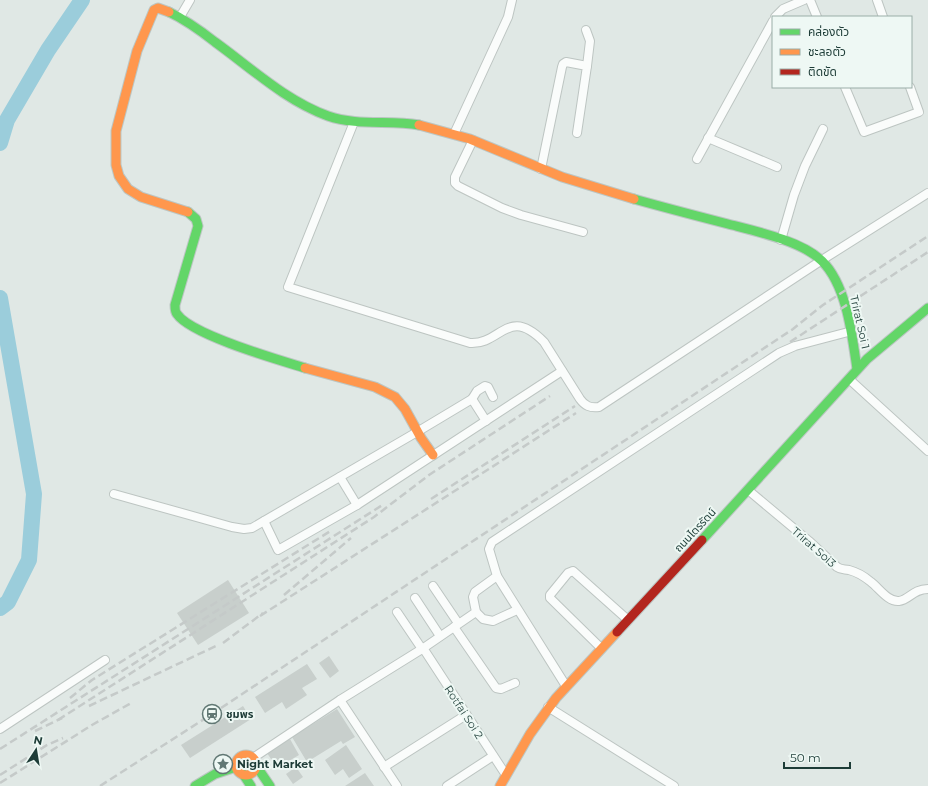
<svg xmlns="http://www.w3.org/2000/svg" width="928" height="786" viewBox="0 0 928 786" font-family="Montserrat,'Noto Sans Thai',sans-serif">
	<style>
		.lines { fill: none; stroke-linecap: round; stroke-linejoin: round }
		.river { stroke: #9bcddb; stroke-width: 16 }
		.building { fill: #c8cfcc }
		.street-casing { stroke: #bdc5c2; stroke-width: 10 }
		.fast-casing { stroke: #bcc6c3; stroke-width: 11 }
		.slow-casing { stroke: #bcc6c3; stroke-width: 11 }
		.jam-casing { stroke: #bcc6c3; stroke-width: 11 }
		.street { stroke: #fafcfb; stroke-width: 8 }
		.fast { stroke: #63d668; stroke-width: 9 }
		.slow { stroke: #ff974d; stroke-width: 9 }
		.jam { stroke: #b3261e; stroke-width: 9 }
		.rail { stroke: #c5cac9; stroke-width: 2.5; stroke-dasharray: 8 4; stroke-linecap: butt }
		.labels { text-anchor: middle; stroke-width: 4; stroke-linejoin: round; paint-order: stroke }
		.street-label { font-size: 11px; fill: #1d3c37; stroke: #eef8f4 }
		.poi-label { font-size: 11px; font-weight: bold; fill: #1d3c37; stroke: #eef8f4; text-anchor: start }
	</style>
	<rect width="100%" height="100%" fill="#e0e8e5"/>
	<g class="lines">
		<g class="river">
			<path d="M0 143 7 120 48 50 82 0"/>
			<path d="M0 298 34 494 29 560 8 602 0 608"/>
		</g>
	</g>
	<g class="building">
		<path d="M228 580 249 613 198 645 177 613Z"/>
		<path d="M329 656 339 671 330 678 319 663Z"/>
		<path d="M307 664 317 679 302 688 307 695 286 709 282 702 265 713 255 697Z"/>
		<path d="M243 706 251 719 190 758 181 745Z"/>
		<path d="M337 709 355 737 343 744 341 741 307 762 292 737Z"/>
		<path d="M290 739 299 755 277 768 267 753Z"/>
		<path d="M346 745 362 769 349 778 343 769 335 775 325 760Z"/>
		<path d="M296 767 303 777 293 784 286 774Z"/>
		<path d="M365 773 374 786H345Z"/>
	</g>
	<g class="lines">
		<g class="street-casing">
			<g id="street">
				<path d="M810 0 817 17"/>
				<path d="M877 0 883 17"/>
				<path d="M180 17 190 0"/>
				<path d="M775 17 783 9 804 0"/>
				<path d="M586 30 590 41 587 66"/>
				<path d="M845 87 864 132 919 112 910 87"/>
				<path d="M354 122 288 287 470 343C501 345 508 305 544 342L580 399C585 406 590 408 599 407L822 260 928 193"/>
				<path d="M454 134 508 17 512 0"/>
				<path d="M708 138 777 167"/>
				<path d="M473 140 455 177V183L458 186 502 208 521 215 583 232"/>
				<path d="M697 159 773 21"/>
				<path d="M541 169 562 67 563 64 566 62 587 66 577 133"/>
				<path d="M781 240 794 195 805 166 823 129"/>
				<path d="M849 379 928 451"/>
				<path d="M472 399 477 391 485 386 488 387 493 397"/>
				<path d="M340 477 357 505"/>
				<path d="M748 490 809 541 837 567C841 570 844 569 849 570 857 572 865 577 871 582 879 588 888 602 899 601 909 600 913 589 928 589"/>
				<path d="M114 494 232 527 244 529 252 528 417 432 472 399 486 421"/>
				<path d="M264 521 278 550 357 505 562 371"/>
				<path d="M497 576 566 686"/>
				<path d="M433 586 458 623"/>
				<path d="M415 598 440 636"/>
				<path d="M397 612 422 649"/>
				<path d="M476 612 483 619 493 621 517 610"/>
				<path d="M454 627 496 688 501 689 515 683"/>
				<path d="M423 648 506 775"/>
				<path d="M601 648 550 598V595L568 573 573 571 628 620"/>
				<path d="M340 700 397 786"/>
				<path d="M548 707 674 786"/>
				<path d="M0 729 105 660"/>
				<path d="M253 758 340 700 422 649 476 612 473 597 475 592 497 576 489 549 492 542 779 353 795 346 852 331"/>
				<path d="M384 767 466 715"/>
				<path d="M447 786 493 756"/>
			</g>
		</g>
		<g class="fast-casing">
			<g id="fast">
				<path d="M169 12C186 20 201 31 215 42 251 68 286 101 328 116 357 126 389 120 419 125"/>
				<path d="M634 199C666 208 697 216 728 224 755 231 802 241 822 261 847 286 852 335 857 369"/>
				<path d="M188 212 196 219 198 226 175 305C175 308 175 312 177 314 191 335 279 360 305 368"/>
				<path d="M702 540 867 359 928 308"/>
				<path d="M255 764 270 786"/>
				<path d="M243 774 251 786"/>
				<path d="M195 786 215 774 236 767"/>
			</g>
		</g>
		<g class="slow-casing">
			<g id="slow">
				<path d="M169 12 158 8 154 10 137 51 116 131V165L119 176 128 189 141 197 188 212"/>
				<path d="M419 125 470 139 562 177 634 199"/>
				<path d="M305 368 375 387 395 397 405 409 421 438 433 455"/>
				<circle cx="246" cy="765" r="10"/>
				<path d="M500 786 530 734 556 698 617 632"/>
			</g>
		</g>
		<g class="jam-casing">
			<path id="jam" d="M617 632 702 540"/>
		</g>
		<use href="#street" class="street"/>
		<use href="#fast" class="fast"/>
		<use href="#slow" class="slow"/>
		<use href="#jam" class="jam"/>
		<g class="rail">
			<path d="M790 342 928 252"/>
			<path d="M431 499 575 406"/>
			<path d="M284 595 351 538"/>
			<path d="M260 616 576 413"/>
			<path d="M223 643 263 613"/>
			<path d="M70 698 92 680 332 530"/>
			<path d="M89 706 216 646"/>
			<path d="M58 720 374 517 429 475 550 396"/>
			<path d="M35 731 62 718"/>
			<path d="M0 749 384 504"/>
			<path d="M0 775 47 745 63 738"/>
			<path d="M0 783 92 725 133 702"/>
			<path d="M100 786 212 714 793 329 823 305 928 236"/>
		</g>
	</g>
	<defs>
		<g id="station-ring" transform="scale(1)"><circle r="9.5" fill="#eef8f4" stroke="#617874" stroke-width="1.5"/><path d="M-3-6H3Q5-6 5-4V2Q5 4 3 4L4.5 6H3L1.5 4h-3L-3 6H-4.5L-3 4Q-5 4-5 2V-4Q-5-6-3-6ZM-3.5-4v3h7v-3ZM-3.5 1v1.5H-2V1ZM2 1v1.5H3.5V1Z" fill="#617874"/></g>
		<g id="sight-ring" transform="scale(1)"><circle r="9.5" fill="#eef8f4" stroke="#617874" stroke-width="1.5"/><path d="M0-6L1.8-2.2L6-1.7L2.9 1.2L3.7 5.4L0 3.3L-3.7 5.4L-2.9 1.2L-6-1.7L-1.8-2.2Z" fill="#617874"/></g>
	</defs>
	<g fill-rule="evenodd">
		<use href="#station-ring" x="212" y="714"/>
		<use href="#sight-ring" x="223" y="764"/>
	</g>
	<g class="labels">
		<g class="street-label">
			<text transform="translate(860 322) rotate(77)" y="4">Trirat Soi 1</text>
			<text transform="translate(695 530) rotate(-47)" y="4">ถนนไตรรัตน์</text>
			<text transform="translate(814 547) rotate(41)" y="4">Trirat Soi3</text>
			<text transform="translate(464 712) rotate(57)" y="4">Rotfai Soi 2</text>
		</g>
		<g class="poi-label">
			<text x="226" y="718">ชุมพร</text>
			<text x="237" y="768">Night Market</text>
		</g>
	</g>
	<rect x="772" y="16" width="140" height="72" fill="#eef8f4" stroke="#9aada8"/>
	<rect x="780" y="29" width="20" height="6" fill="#63d668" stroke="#9aada8"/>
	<text x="808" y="36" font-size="12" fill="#1d3c37">คล่องตัว</text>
	<rect x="780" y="49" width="20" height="6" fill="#ff974d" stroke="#9aada8"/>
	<text x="808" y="56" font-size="12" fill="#1d3c37">ชะลอตัว</text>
	<rect x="780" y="69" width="20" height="6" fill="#b3261e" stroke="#9aada8"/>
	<text x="808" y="76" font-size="12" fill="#1d3c37">ติดขัด</text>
	<g transform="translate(36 750) rotate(12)" stroke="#eef8f4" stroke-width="3" paint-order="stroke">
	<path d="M0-3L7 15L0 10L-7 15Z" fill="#1d3c37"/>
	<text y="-6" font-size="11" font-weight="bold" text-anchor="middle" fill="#1d3c37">N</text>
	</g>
	<path d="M784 762v6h66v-6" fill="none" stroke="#1d3c37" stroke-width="2"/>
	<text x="790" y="762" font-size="12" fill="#1d3c37" stroke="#eef8f4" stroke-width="3" paint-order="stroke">50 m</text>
</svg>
